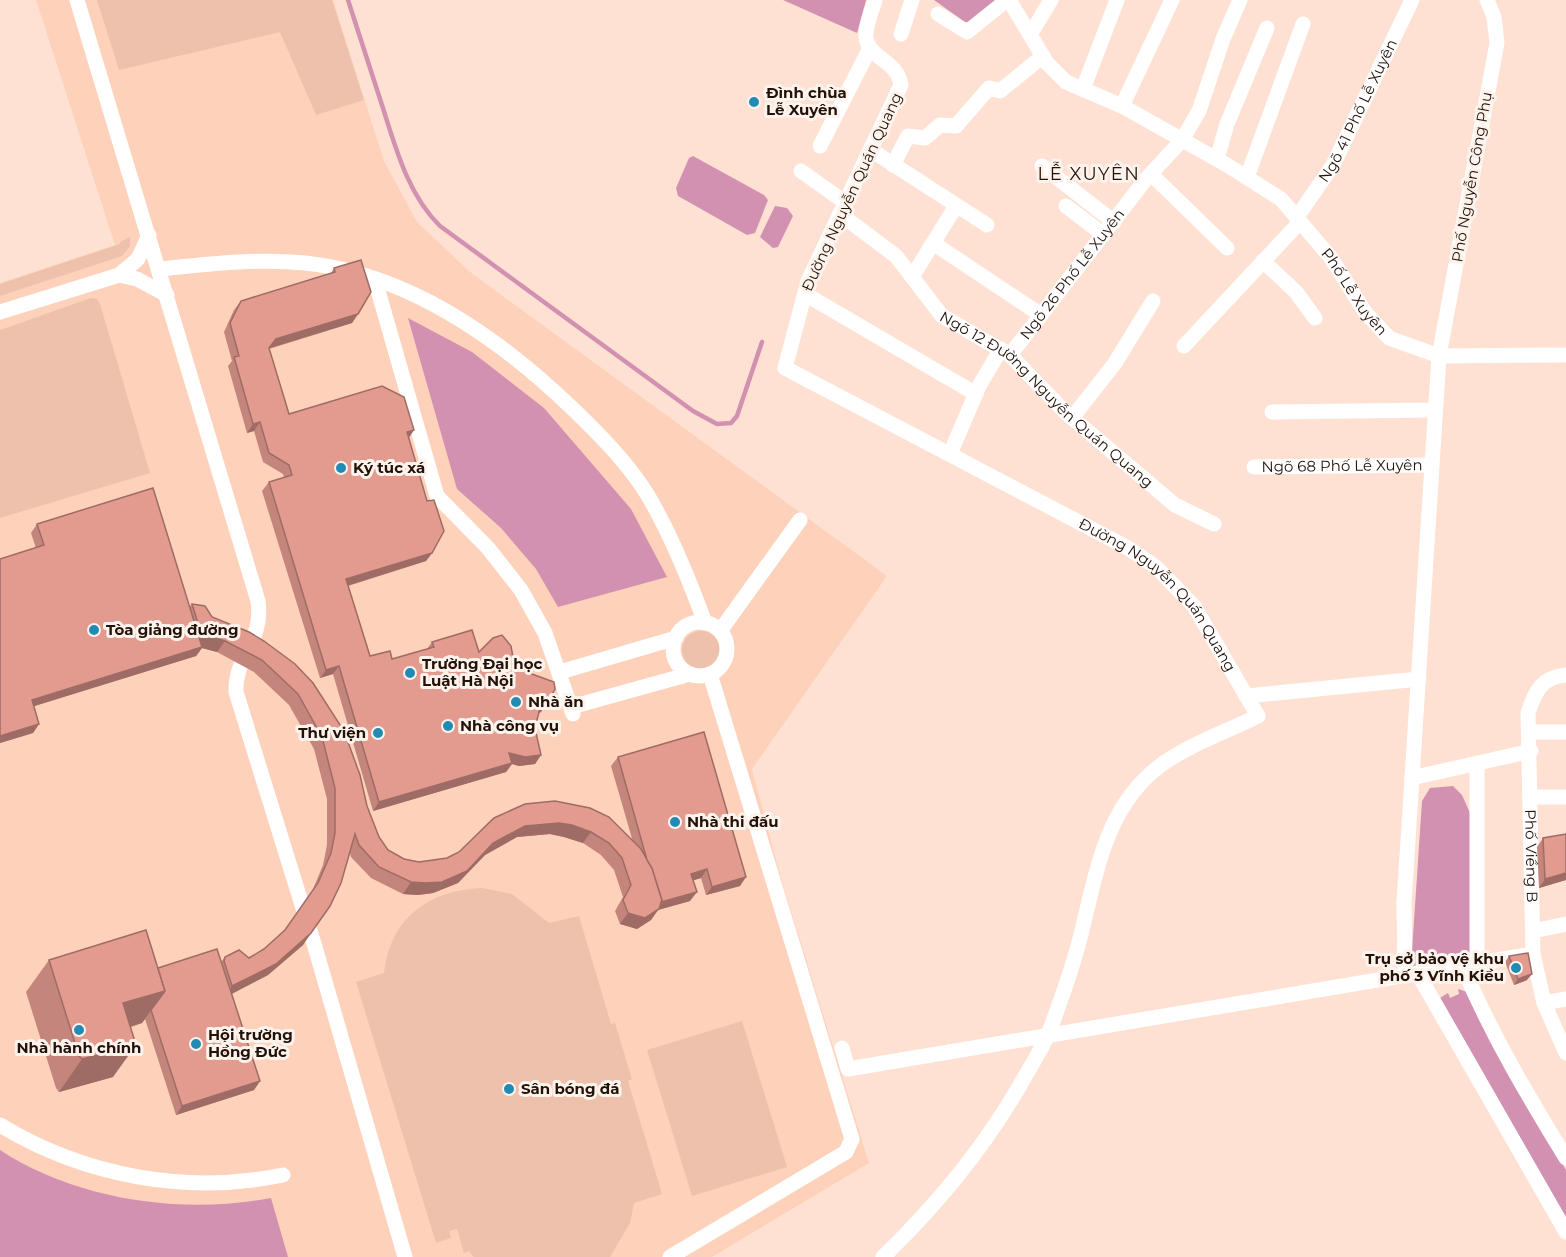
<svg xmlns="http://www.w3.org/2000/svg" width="1566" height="1257" viewBox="0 0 1566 1257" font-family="Montserrat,sans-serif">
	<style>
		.built { fill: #fed1ba }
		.green { fill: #edc1ab }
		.water { fill: #d291b1 }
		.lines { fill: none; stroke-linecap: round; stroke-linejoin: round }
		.stream { stroke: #d291b1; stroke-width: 4.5 }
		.minor { stroke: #fff; stroke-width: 15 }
		.wall { fill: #c3857c }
		.shaded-wall { fill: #9f6c65 }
		.building { fill: #e39b90; stroke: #9f6c65; stroke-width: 1.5 }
		.poi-dot { fill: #218bb3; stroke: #fdf3ed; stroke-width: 2 }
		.labels { text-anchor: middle; stroke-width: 6; stroke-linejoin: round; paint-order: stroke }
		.poi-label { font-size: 15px; font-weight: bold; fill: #221209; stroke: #fdf3ed; text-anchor: start }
		.street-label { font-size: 15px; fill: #221209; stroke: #fdf3ed }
		.quarter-label { font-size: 18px; letter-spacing: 1.5px; fill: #221209; stroke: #fdf3ed }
	</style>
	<rect width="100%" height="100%" fill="#fee1d2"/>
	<path class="built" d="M36 0H333L384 161 417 222 470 272 887 576 752 769 781 879 869 1163 712 1257H0V283L115 245Z"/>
	<g class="green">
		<path d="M97 0H332L364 100 316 115 280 32 119 70Z"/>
		<path d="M130 237V246L122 256 0 296V284L120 244V242Z"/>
		<path d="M91 298 97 299 100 304 150 473 0 518V330Z"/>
		<circle cx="701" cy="650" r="19"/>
		<path d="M482 888 512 894 549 923 579 916 611 1024 615 1023 632 1079 628 1081 662 1194 634 1203 630 1223 610 1257H474L469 1251 464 1253 457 1229 449 1231 451 1238 436 1243 356 982 384 973C390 918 429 890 482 888Z"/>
		<path d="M742 1021 787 1167 692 1196 647 1050Z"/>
	</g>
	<g class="water">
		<path d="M783 0H866L857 33Z"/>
		<path d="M934 0H998L969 22H965Z"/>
		<path d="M693 156 764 195 768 200 755 233 747 235 678 196 676 188 689 158Z"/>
		<path d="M775 206 787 208 793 216 778 247 773 248 760 237Z"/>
		<path d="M408 318 472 352 544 408 631 509 667 577 558 607 536 569 501 528 457 489Z"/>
		<path d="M1453 786 1462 795 1470 813 1472 952 1468 958 1411 966 1422 801 1430 788Z"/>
		<path d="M1458 989 1467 992 1512 1078 1566 1170V1221L1440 998 1448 993 1450 998 1459 994Z"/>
		<path d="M0 1150C76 1200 182 1215 271 1198L288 1257H0Z"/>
	</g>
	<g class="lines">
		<path class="stream" d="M348 0C359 34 370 68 381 102 395 145 407 194 440 226L693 411 717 424 731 423 737 416 762 342"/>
		<g class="minor">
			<path d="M77 0 258 601C264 642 234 657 236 692L315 947 405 1257"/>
			<path id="s1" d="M875 0C872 11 865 26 866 37 868 59 897 59 901 85L808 281 785 368 1128 548 1156 567 1194 606 1258 716C1226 732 1190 744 1161 765 1103 808 1096 878 1079 942 1071 972 1060 1003 1049 1032 1042 1049 1032 1064 1023 1080 985 1147 938 1204 883 1257"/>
			<path id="s2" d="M1009 0 1047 63 1066 82 1122 106 1227 165 1281 199 1331 258 1365 312 1389 338 1439 356 1404 903 1405 975"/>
			<path d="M1487 0 1494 17 1497 43 1439 356 1566 355"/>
			<path d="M938 14 967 32 1007 0"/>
			<path d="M901 34 912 0"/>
			<path d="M1030 35 1051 0"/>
			<path d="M1083 89 1117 0"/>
			<path d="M1122 106 1172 0"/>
			<path d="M820 146 870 48"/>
			<path d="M871 150 987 225"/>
			<path d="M1217 159 1227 124 1267 28"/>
			<path d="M893 165 908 136 925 138 940 125 956 126 989 88 1000 91 1043 56"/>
			<path d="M1042 166 1114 222"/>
			<path d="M801 171 846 203"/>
			<path d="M1151 174 1227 248"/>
			<path d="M1247 177 1303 24"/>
			<path d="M1066 206 1104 235"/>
			<path id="s3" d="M840 214 896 256 942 316 1010 355 1065 412 1175 505 1214 524"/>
			<path id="s4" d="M1297 217 1333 165 1412 0"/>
			<path d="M933 243 1041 315"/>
			<path d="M1263 261 1296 292 1315 318"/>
			<path d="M160 269C208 264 256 258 305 263 409 274 499 338 572 408 599 434 627 462 647 494 671 534 689 579 705 623"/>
			<path d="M119 275 137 279 167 295"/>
			<path d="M912 277 956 206"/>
			<path d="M375 280 437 496 488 548 521 590 545 633 573 714"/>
			<path d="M805 294 976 394"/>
			<path d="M0 312 119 275 138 259 149 235"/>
			<path d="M1184 346 1300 222"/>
			<path id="s5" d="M1010 355 1146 179 1182 140 1199 111 1223 39 1240 0"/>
			<path d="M1272 412 1434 410"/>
			<path d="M1072 418 1115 363 1153 301"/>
			<path d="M950 454 979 386 1001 349"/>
			<path id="s6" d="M1254 467 1431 465"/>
			<circle cx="700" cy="649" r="27"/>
			<path d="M720 631 800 520"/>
			<path d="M560 672 676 638"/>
			<path id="s7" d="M1566 675C1542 677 1535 691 1528 713L1533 954 1544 1003 1566 1053"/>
			<path d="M1246 696 1419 679"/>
			<path d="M571 707 690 674"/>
			<path d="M1530 732H1566"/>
			<path d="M1477 763V965"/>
			<path d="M1412 778 1531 751"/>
			<path d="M1532 797H1566"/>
			<path d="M1533 931 1566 924"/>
			<path d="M1463 967C1491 1034 1528 1096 1566 1158"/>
			<path d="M1418 974 1566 1232"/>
			<path d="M1544 1003 1566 999"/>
			<path d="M842 1048 848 1069 1533 954"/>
			<path d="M0 1125C84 1176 186 1195 283 1175"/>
			<path d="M670 1257 846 1152 852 1139 710 674"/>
		</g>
	</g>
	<g class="wall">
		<path d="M334 268 358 314 352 323 269 349 289 414 414 430 409 437 432 553 426 561 348 586 370 656 392 659 427 649 432 642 479 652 513 657 541 712 539 713 535 728 541 755 535 764 519 766 512 764 506 772 373 811 333 674 320 678 262 491 269 482 284 477 283 474 263 462 254 431 247 433 228 366 232 361 224 332 234 310 241 301 331 273Z"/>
		<path d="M37 524 190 606 192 604 212 617 295 664 367 806 379 837 388 850 404 859 419 862 447 858 459 852 525 804 633 842 611 766 618 757 740 886 706 895 701 878 693 880 690 901 658 910 651 920 637 929 620 924 615 911 623 897 614 870 601 855 583 843 564 837 550 834 517 837 485 855 458 883 433 893 418 895 403 894 371 878 351 857 350 853 303 945 268 975 231 994 260 1081 254 1090 176 1115 145 1019 142 1023 131 1027 113 1077 59 1092 56 1088 26 992 49 960 158 968 221 962 225 957 249 958 264 949 285 930 311 894 323 865 327 845V799L314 749 289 705 254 672 217 652 202 648 196 656 34 706 39 724 33 733 0 743V559L36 548 31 533Z"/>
		<path d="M1543 838 1566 880 1539 888 1537 847Z"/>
		<path d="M1509 956 1527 980 1514 985 1505 962Z"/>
	</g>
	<g class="shaded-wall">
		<path d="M358 314 352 323 270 348 263 357 276 339Z"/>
		<path d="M260 422 254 431 247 433 253 424Z"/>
		<path d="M414 430 408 439 407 432Z"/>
		<path d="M432 553 426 561 340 588 346 579Z"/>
		<path d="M201 633 225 641 217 652 202 648 196 656 25 709 32 700 193 645Z"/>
		<path d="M339 666 333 674 320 678 326 670Z"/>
		<path d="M547 703 541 712 534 716 540 708Z"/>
		<path d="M39 724 33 733 0 743V736Z"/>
		<path d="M509 753 541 755 535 764 519 766 512 764 506 772 373 811 379 802Z"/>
		<path d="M559 823 572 825 591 832 583 843 564 837 550 834 517 837 485 855 458 883 433 893 418 895 403 894 411 882 493 843 525 826Z"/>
		<path d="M707 869 701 878 685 883 691 874Z"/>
		<path d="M1566 873V880L1539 888 1545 879Z"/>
		<path d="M746 877 740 886 706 895 712 887Z"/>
		<path d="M697 892 690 901 658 910 651 920 637 929 620 924 628 913Z"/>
		<path d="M330 906 303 945 268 975 224 998 232 986Z"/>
		<path d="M1532 974 1527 980 1514 985 1518 979Z"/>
		<path d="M165 991 142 1023 100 1036 123 1003Z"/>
		<path d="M136 1045 113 1077 59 1092 82 1059Z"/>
		<path d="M260 1081 254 1090 176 1115 182 1106Z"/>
	</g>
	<g class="building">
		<path d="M361 260 371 292 358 314 276 339 269 348 289 414 382 386 404 397 414 430 407 432 427 501 434 500 444 531 432 553 346 579 370 656 390 651 392 659 434 647 432 642 472 630 479 652 493 638 502 635 511 646 513 657 532 674 554 682 555 689 547 703 540 708 535 728 541 755 525 757 509 753 512 763 379 802 339 666 326 670 269 482 292 475 289 465 269 453 260 422 253 424 234 357 239 356 230 323 241 301 335 272 334 268Z"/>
		<path d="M153 488 202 647 32 700 39 724 0 736V559L44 545 37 524Z"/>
		<path d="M192 604 205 606 212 617 249 632 264 641 295 664 313 683 344 731 360 775 367 806 379 837 388 850 404 859 419 862 447 858 459 852 494 818 525 804 555 801 590 808 609 817 641 849 652 868 662 900 659 909 645 918 628 913 623 900 631 885 622 858 609 843 591 832 572 825 559 823 525 826 493 843 467 871 442 882 426 883 411 882 379 867 359 845 355 834 341 883 330 906 311 933 276 964 232 986 224 961 225 957 239 950 249 958 264 949 285 930 318 883 331 853 335 833V788L322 737 298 694 262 660 225 641 201 633Z"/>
		<path d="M704 732 746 877 712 887 707 869 691 874 697 892 661 902 662 900 652 868 647 860 618 757Z"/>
		<path d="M1566 834V873L1545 879 1543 838Z"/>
		<path d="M146 930 165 991 123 1003 136 1045 82 1059 79 1056 49 960Z"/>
		<path d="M217 949 260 1081 182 1106 151 1010 165 991 158 968Z"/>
		<path d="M1528 953 1532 974 1518 979 1509 956Z"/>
	</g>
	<g class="poi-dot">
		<circle cx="754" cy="102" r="6"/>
		<circle cx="341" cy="468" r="6"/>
		<circle cx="94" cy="630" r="6"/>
		<circle cx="410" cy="673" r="6"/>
		<circle cx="516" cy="702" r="6"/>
		<circle cx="448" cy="726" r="6"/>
		<circle cx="378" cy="733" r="6"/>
		<circle cx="675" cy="822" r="6"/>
		<circle cx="1516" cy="968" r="6"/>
		<circle cx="79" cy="1030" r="6"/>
		<circle cx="196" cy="1044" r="6"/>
		<circle cx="509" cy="1089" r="6"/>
	</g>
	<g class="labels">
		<g class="poi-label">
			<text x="766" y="98">Đình chùa<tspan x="766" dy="17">Lễ Xuyên</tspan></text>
			<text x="353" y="473">Ký túc xá</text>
			<text x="106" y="635">Tòa giảng đường</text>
			<text x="422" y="669">Trường Đại học<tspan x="422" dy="17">Luật Hà Nội</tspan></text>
			<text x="528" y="707">Nhà ăn</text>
			<text x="460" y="731">Nhà công vụ</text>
			<text x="366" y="738" text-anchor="end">Thư viện</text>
			<text x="687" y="827">Nhà thi đấu</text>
			<text x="1504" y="964" text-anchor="end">Trụ sở bảo vệ khu<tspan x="1504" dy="17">phố 3 Vĩnh Kiều</tspan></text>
			<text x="208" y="1040">Hội trường<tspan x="208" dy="17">Hồng Đức</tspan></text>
			<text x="79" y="1053" text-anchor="middle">Nhà hành chính</text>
			<text x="521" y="1094">Sân bóng đá</text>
		</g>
		<g class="street-label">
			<text dy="5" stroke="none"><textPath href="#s4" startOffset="123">Ngõ 41 Phố Lễ Xuyên</textPath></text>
			<text transform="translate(1472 177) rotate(-80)" y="5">Phố Nguyễn Công Phụ</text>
			<text transform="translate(852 192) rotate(-65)" y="5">Đường Nguyễn Quán Quang</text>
			<text dy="5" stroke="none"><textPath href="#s5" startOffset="102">Ngõ 26 Phố Lễ Xuyên</textPath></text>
			<text dy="5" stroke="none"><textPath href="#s2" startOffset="464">Phố Lễ Xuyên</textPath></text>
			<text dy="5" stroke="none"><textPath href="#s3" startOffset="280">Ngõ 12 Đường Nguyễn Quán Quang</textPath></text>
			<text dy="5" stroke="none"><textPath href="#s6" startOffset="88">Ngõ 68 Phố Lễ Xuyên</textPath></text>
			<text dy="5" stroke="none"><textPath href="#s1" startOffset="848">Đường Nguyễn Quán Quang</textPath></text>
			<text dy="5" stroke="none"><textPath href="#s7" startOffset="201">Phố Viềng B</textPath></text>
		</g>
		<g class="quarter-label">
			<text x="1089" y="180">LỄ XUYÊN</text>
		</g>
	</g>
</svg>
